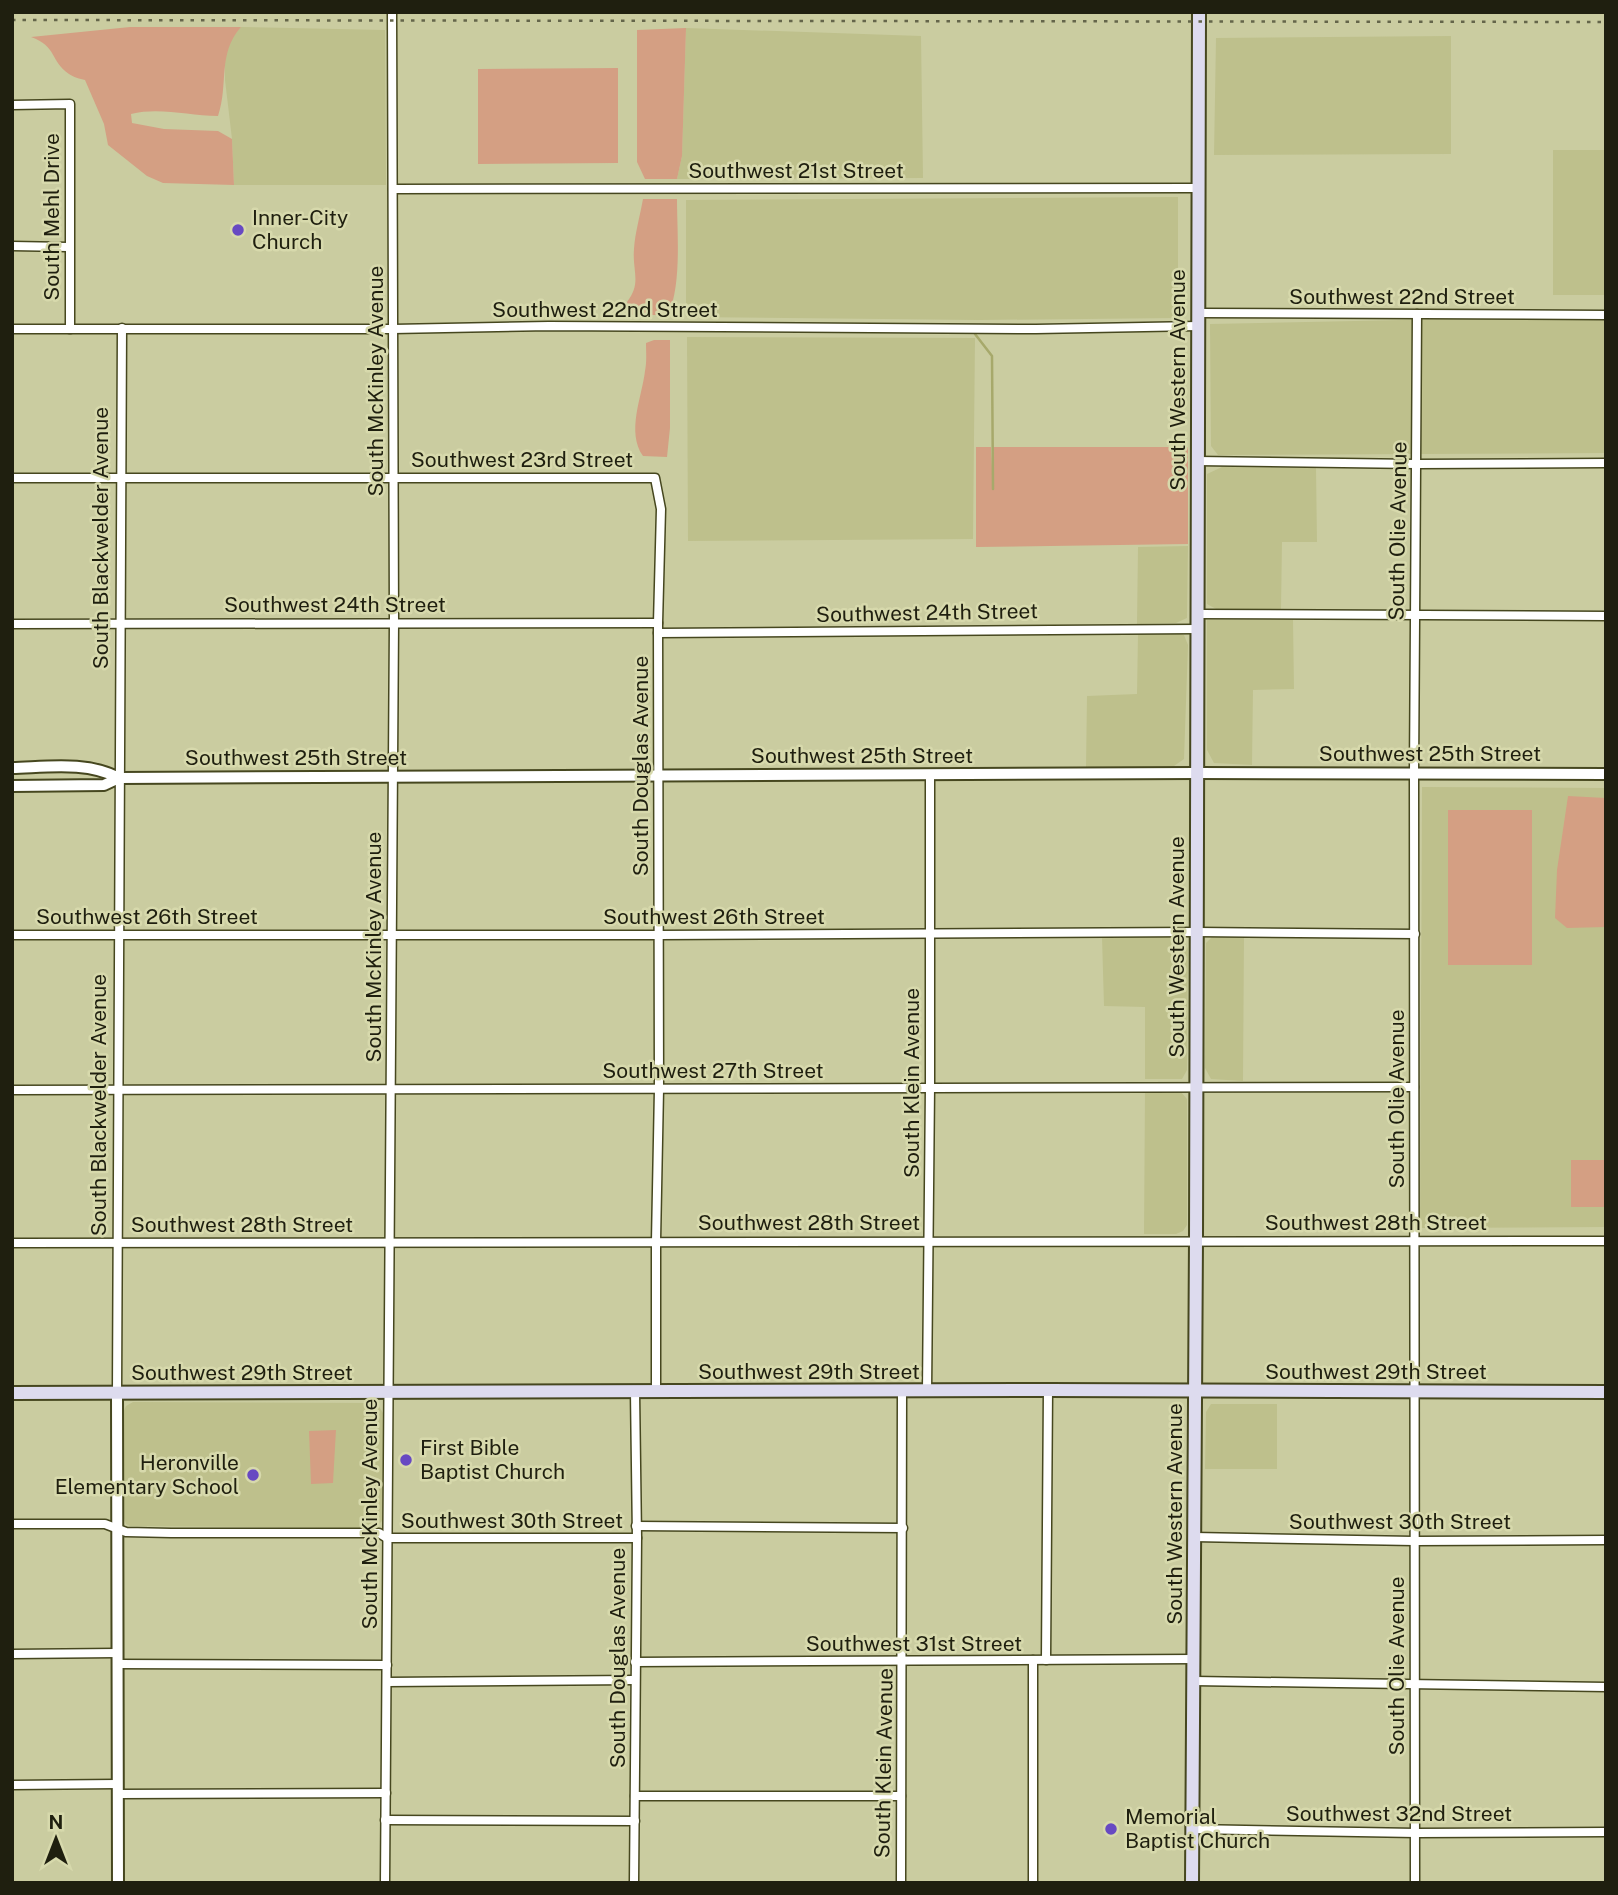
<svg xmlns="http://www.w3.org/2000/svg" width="1618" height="1895" viewBox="0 0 1618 1895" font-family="'Public Sans',sans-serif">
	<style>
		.built { fill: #bec08c }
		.green { fill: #d49f83 }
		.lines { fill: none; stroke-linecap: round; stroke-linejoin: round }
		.stream { stroke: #a7a96b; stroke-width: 2.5 }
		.minor-casing { stroke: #46471f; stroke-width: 11 }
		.tertiary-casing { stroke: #46471f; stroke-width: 14 }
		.secondary-casing { stroke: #46471f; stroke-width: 16 }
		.minor { stroke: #fff; stroke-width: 8 }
		.tertiary { stroke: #fff; stroke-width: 10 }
		.secondary { stroke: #dddbee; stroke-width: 12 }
		.rail { stroke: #64654a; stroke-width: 2.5; stroke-dasharray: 3.5 7; stroke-linecap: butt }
		.poi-dot { fill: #6749c2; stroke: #d7d9ac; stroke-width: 2.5 }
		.labels { text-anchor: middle; stroke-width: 5; stroke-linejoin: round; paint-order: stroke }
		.street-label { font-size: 21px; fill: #1f1f0f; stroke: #d7d9ac }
		.poi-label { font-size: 21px; fill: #1f1f0f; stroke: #d7d9ac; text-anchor: start }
	</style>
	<rect width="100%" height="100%" fill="#cacca0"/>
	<g class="built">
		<path d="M241 27 385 30 386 185H234L232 139 225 80V54L232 37Z"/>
		<path d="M686 28 921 36 923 178 677 179 682 156Z"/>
		<path d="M1451 36V154L1214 155 1216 38Z"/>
		<rect x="1553" y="150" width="53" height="145"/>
		<path d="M1178 197V318L979 320 686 317V200Z"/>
		<path d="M1606 316V453L1218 455 1211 446 1210 324Z"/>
		<path d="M687 337 975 338 973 539 688 541Z"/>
		<path d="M1222 467 1316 468 1317 542H1282L1281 609 1218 610 1207 604V474Z"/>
		<path d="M1188 546 1187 618 1176 623 1137 624 1138 547Z"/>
		<path d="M1207 620H1293L1294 689 1253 690 1252 765 1214 763 1207 750Z"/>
		<path d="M1176 633 1184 635 1188 645 1184 759 1174 766 1086 768 1087 696 1137 694 1138 634Z"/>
		<path d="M1422 787 1606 788V1227L1420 1228Z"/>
		<path d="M1177 936 1184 940 1188 949 1187 1070 1182 1079H1145V1007L1104 1006 1102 937Z"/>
		<path d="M1218 936 1244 937 1243 1081 1211 1079 1205 1068 1206 943 1212 937Z"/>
		<path d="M1145 1090 1180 1091 1187 1099V1225L1183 1231 1176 1234H1144Z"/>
		<path d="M133 1402 373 1403 378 1405 383 1413V1520L375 1528 130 1526 126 1524 123 1516V1413L126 1406Z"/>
		<path d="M1211 1404H1277V1469H1205L1206 1412Z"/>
	</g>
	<g class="green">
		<path d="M130 27H241C217 54 229 84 218 116 189 116 160 107 131 114L132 123 164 129 218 131 232 139 234 185 163 183 147 176 108 145 104 124 85 80C80 79 73 77 69 74 50 61 57 46 31 37Z"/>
		<path d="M686 28 682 156 677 179H645L637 162V30Z"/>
		<path d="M618 68V163L478 164V69Z"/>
		<path d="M643 199H677C677 232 682 285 668 315H629L627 302C642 283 632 271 634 249 635 233 640 216 643 199Z"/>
		<path d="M654 340H670V428L667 457 643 456C626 432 642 397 645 371 647 362 646 352 646 343Z"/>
		<path d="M976 447H991L993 489V447H1188V544L976 547Z"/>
		<path d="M1568 796 1606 798V927L1567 928 1555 918 1557 870Z"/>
		<rect x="1448" y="810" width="84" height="155"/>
		<rect x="1571" y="1160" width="35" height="47"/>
		<path d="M336 1430 333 1483 311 1484 309 1431Z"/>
	</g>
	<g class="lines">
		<path class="stream" d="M975 334 992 356 993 489"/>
		<g class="minor-casing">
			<g id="minor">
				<path d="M12 105 70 104V329"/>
				<path d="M393 189 1198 188"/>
				<path d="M12 246 68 247"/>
				<path d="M1198 313 1606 315"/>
				<path d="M12 329H393L549 326 1036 329 1198 326"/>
				<path d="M1197 461 1416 464 1606 463"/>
				<path d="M12 478H655L661 509 658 623 659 1089 656 1241V1392"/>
				<path d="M1197 614 1606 616"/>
				<path d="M12 624 658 623"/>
				<path d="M658 633 1197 629"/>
				<path d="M12 935H659L1197 932 1415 934"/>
				<path d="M12 1090 1414 1087"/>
				<path d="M12 1243 1606 1241"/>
				<path d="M927 1391 930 1087V775"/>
				<path d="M117 1393 122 328"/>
				<path d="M12 1524H105L126 1532 171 1533H379L387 1538H637"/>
				<path d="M636 1526 903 1528"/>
				<path d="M1194 1537 1414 1541 1606 1540"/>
				<path d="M12 1654 117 1653"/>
				<path d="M1033 1660V1883"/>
				<path d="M1046 1660 1048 1390"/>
				<path d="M635 1662 1194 1659"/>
				<path d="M117 1664 387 1665"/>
				<path d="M1194 1681 1606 1687"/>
				<path d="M387 1682 635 1680"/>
				<path d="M12 1785 117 1784"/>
				<path d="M117 1794 386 1793"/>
				<path d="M635 1796H901"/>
				<path d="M385 1820 635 1821"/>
				<path d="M1192 1829 1416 1833 1606 1832"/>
				<path d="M385 1883 394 622 392 12"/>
				<path d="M634 1883 637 1538 635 1392"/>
				<path d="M901 1883 902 1391"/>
				<path d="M1415 1883 1414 773 1417 314"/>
			</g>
		</g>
		<g class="tertiary-casing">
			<g id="tertiary">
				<path d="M12 768C48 767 87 761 119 778L1197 773 1606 774"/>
				<path d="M12 786 104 785 119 778"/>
				<path d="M117 1393 118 1883"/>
			</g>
		</g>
		<g class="secondary-casing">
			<g id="secondary">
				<path d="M12 1393 1048 1390 1606 1392"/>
				<path d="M1192 1883 1196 1240 1199 12"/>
			</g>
		</g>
		<use href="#minor" class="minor"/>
		<use href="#tertiary" class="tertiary"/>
		<use href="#secondary" class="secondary"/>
		<path class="rail" d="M12 20 1606 22"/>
	</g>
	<g class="poi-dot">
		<circle cx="238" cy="230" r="7"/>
		<circle cx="406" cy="1460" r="7"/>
		<circle cx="253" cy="1475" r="7"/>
		<circle cx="1111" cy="1829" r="7"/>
	</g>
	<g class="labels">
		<g class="street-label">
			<text x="796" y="178">Southwest 21st Street</text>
			<text transform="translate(52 217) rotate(-90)" y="7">South Mehl Drive</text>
			<text x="1402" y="304">Southwest 22nd Street</text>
			<text x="605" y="317">Southwest 22nd Street</text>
			<text transform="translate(1178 380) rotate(-90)" y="7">South Western Avenue</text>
			<text transform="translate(376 381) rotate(-90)" y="7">South McKinley Avenue</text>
			<text x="522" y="467">Southwest 23rd Street</text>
			<text transform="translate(1398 531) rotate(-89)" y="7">South Olie Avenue</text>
			<text transform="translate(101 538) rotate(-90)" y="7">South Blackwelder Avenue</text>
			<text x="335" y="612">Southwest 24th Street</text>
			<text transform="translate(927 613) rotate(-1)" y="7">Southwest 24th Street</text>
			<text x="1430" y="761">Southwest 25th Street</text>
			<text x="862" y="763">Southwest 25th Street</text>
			<text x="296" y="765">Southwest 25th Street</text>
			<text transform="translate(641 766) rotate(-90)" y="7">South Douglas Avenue</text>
			<text x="147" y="924">Southwest 26th Street</text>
			<text x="714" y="924">Southwest 26th Street</text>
			<text transform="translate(374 947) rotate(-90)" y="7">South McKinley Avenue</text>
			<text transform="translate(1177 947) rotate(-90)" y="7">South Western Avenue</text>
			<text x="713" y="1078">Southwest 27th Street</text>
			<text transform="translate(912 1083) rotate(-90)" y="7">South Klein Avenue</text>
			<text transform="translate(1397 1099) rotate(-90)" y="7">South Olie Avenue</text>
			<text transform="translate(99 1105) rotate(-90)" y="7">South Blackwelder Avenue</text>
			<text x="809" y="1230">Southwest 28th Street</text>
			<text x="1376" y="1230">Southwest 28th Street</text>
			<text x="242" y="1232">Southwest 28th Street</text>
			<text x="809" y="1379">Southwest 29th Street</text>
			<text x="1376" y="1379">Southwest 29th Street</text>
			<text x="242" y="1380">Southwest 29th Street</text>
			<text transform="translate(370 1514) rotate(-90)" y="7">South McKinley Avenue</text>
			<text transform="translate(1175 1514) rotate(-90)" y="7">South Western Avenue</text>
			<text x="512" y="1528">Southwest 30th Street</text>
			<text x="1400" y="1529">Southwest 30th Street</text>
			<text x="914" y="1651">Southwest 31st Street</text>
			<text transform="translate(618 1658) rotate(-90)" y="7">South Douglas Avenue</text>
			<text transform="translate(1397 1666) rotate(-90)" y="7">South Olie Avenue</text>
			<text transform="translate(884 1763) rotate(-89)" y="7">South Klein Avenue</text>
			<text x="1399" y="1821">Southwest 32nd Street</text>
		</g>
		<g class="poi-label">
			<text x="252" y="225">Inner-City<tspan x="252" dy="24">Church</tspan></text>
			<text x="420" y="1455">First Bible<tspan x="420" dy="24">Baptist Church</tspan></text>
			<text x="239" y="1470" text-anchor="end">Heronville<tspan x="239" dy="24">Elementary School</tspan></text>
			<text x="1125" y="1824">Memorial<tspan x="1125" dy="24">Baptist Church</tspan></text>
		</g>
	</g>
	<rect width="1618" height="1895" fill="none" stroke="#1f1f0f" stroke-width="28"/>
	<g transform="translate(56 1839)" stroke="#d7d9ac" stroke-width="5" paint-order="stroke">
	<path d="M0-5L12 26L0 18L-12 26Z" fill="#1f1f0f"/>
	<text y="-10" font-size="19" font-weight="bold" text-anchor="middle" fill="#1f1f0f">N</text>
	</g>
</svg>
